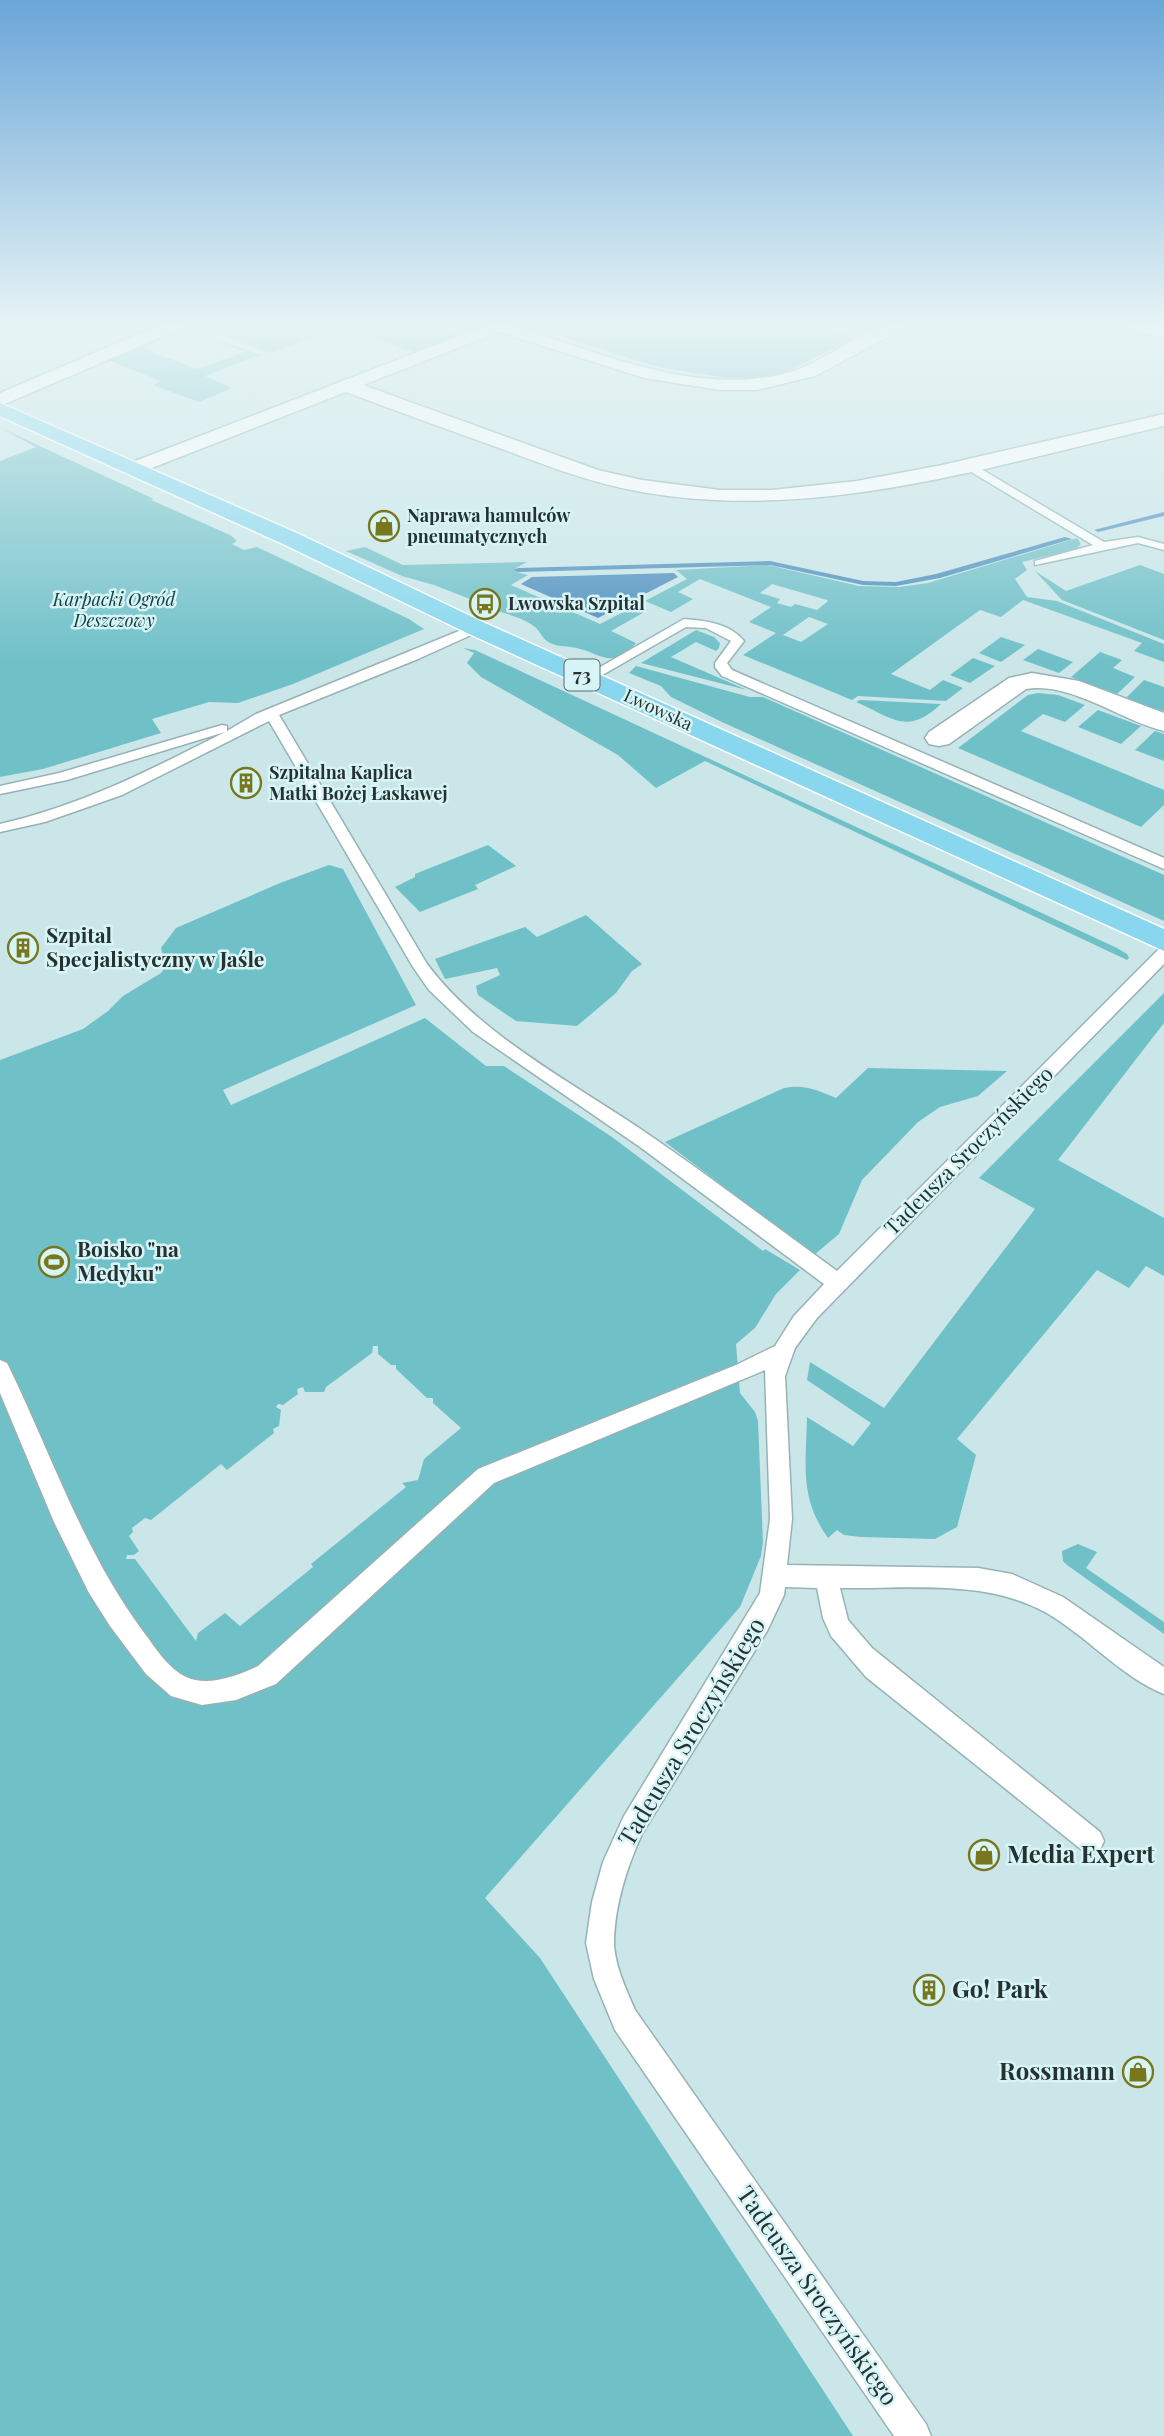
<svg xmlns="http://www.w3.org/2000/svg" width="1164" height="2436" viewBox="0 0 1164 2436" font-family="'Playfair Display',serif">
	<style>
		.green { fill: #70c0c8; fill-rule: evenodd }
		.water { fill: #4e90bf }
		.lines { fill: none; stroke-linecap: round; stroke-linejoin: round }
		.stream { fill: #4e90bf; fill-rule: evenodd }
		.lane-casing { stroke: #97b2b4; stroke-width: 3 }
		.street-casing { stroke: #97b2b4; stroke-width: 3 }
		.primary-casing { stroke: #fff; stroke-width: 3 }
		.lane { fill: #fff; fill-rule: evenodd }
		.street { fill: #fff; fill-rule: evenodd }
		.primary { fill: #88d7ee; fill-rule: evenodd }
		.labels { text-anchor: middle; stroke-width: 5; stroke-linejoin: round; paint-order: stroke }
		.far-poi-label { font-size: 18px; font-weight: bold; fill: #263132; stroke: #d7f4f6; text-anchor: start }
		.far-park-label { font-size: 18px; font-style: italic; fill: #0f4145; stroke: #d7f4f6 }
		.far-street-label { font-size: 18px; fill: #263132; stroke: #d7f4f6 }
		.shield { fill: #d7f4f6; stroke: #5b6c6d; stroke-width: 2 }
		.shield-label { font-size: 19px; font-weight: bold; fill: #263132 }
		.poi-label { font-size: 21px; font-weight: bold; fill: #263132; stroke: #d7f4f6; text-anchor: start }
		.street-label { font-size: 21px; fill: #263132; stroke: #d7f4f6 }
		.near-street-label { font-size: 24px; fill: #263132; stroke: #d7f4f6 }
		.near-poi-label { font-size: 24px; font-weight: bold; fill: #263132; stroke: #d7f4f6; text-anchor: start }
	</style>
	<rect width="100%" height="100%" fill="#cae6e9"/>
	<g class="green">
		<path d="M196 322H203L200 324C230 334 226 327 254 322 280 317 307 323 331 331L270 353 193 325Z"/>
		<path d="M347 322H426L464 332 414 352 372 338 384 333Z"/>
		<path d="M540 322H816L856 337 784 373 755 379H734L658 367 530 327Z"/>
		<path d="M185 328 260 355 205 376 232 388 199 402 153 385 161 381 111 361 106 363 104 360 159 337H166L142 348 197 369 245 352 188 329 170 332Z"/>
		<path d="M1 428 154 499 151 500 230 535 237 541 232 544 244 550 257 547 409 619 424 629 293 684 238 703 209 702 152 719 161 733 43 769 0 777V461L36 447Z"/>
		<path d="M1077 538 1081 544 1076 549 1022 562 1027 570 1015 579 1027 597 1057 601 1164 644V662L1134 651 1142 643 1023 600 1001 617 980 610 891 674 930 690 943 680 963 688 946 701 858 696 852 700 743 655 776 633 749 622 771 607 700 579 678 592 693 599 671 612 645 601 687 579 676 570 768 565 859 586 899 587 928 583ZM772 584 827 600 828 601 817 610 795 604 791 607 777 603 780 599 760 593ZM809 617 828 624 801 642 783 635Z"/>
		<path d="M365 547 403 565 527 562 516 568 517 572 528 575 511 585 600 624 637 605 648 610 611 631 636 643C612 670 602 654 577 648 568 646 558 647 550 643 542 639 541 632 535 627 524 618 507 614 494 610L501 605 483 597 475 601 434 585 402 576 346 551Z"/>
		<path d="M1140 565 1164 574V640L1062 600 1035 571 1066 591Z"/>
		<path d="M696 630 714 637 720 643 719 648 716 651 696 642 671 657 747 690 641 663Z"/>
		<path d="M1001 637 1025 645 1001 662 979 653Z"/>
		<path d="M463 648 475 650 1117 948 1127 954 1129 958 1127 960 705 761 656 788 618 755 481 677 467 663 474 653Z"/>
		<path d="M1038 649 1073 662 1059 673 1023 660Z"/>
		<path d="M1100 652 1122 660 1113 668 1135 677 1117 694 1071 677Z"/>
		<path d="M973 658 995 666 970 683 950 675Z"/>
		<path d="M636 666 750 697H763L1164 875V921L722 722 671 697 661 686 629 673Z"/>
		<path d="M1144 680 1164 687V711L1124 700Z"/>
		<path d="M1038 693 1058 695 1085 705 1065 722 1043 714 1021 731 1164 790V805L1141 827 958 748 1028 695Z"/>
		<path d="M860 700 941 704C907 736 893 718 856 702Z"/>
		<path d="M1098 710 1141 726 1121 744 1078 727Z"/>
		<path d="M1155 731 1164 734V761L1135 750Z"/>
		<path d="M488 845 516 866 475 885 478 889 420 912 395 887 415 877V874Z"/>
		<path d="M329 865 343 869 416 1005 223 1090 231 1105 425 1018 486 1066H504L612 1137 763 1251 765 1249 800 1270 776 1294 755 1328 736 1344 740 1393 755 1412 758 1421 763 1542 761 1556 740 1607 485 1898 540 1958 853 2436H0V1060L83 1029 108 1011 123 996 161 973 166 965 161 948 176 928 280 883ZM373 1346H378V1354L391 1365H396V1369L427 1398H433V1403L461 1428 424 1459 418 1480 402 1483 406 1487 311 1564 313 1567 240 1626 225 1613 198 1633 196 1641 135 1559H126L127 1555H134L139 1551 129 1536 133 1532 132 1528 145 1518 151 1520 221 1464 227 1470 274 1433 273 1429 279 1426 281 1410 276 1407 278 1404 283 1405 298 1394 297 1389 303 1387 305 1392H324L326 1387 372 1353Z"/>
		<path d="M586 915 642 964 632 971 616 993 577 1026 516 1021 478 995 476 986 500 975 497 968 445 979 435 959 525 927 537 937Z"/>
		<path d="M1164 993V1023L1058 1160 1164 1218V1276L1146 1266 1129 1288 1097 1270 957 1439 976 1455 957 1527 935 1539 861 1537 844 1535 837 1530 828 1538C799 1497 806 1465 807 1417L853 1446 871 1423 807 1380 810 1362 884 1408 1035 1209 979 1178Z"/>
		<path d="M868 1068 1007 1071 978 1096 940 1107 918 1122 862 1180 839 1234 814 1255 665 1142 784 1088C805 1084 817 1090 836 1098Z"/>
		<path d="M1078 1544 1097 1552 1086 1568 1164 1622V1634L1067 1565 1063 1561 1062 1551Z"/>
	</g>
	<path class="water" d="M674 573 678 577 598 618 521 584 532 577Z"/>
	<g class="lines">
		<g class="stream">
			<path d="M1164 512V516L1098 532 1094 530Z"/>
			<path d="M1065 537 1072 539 940 578 896 586 863 585 770 565 518 572 514 570 518 568 770 561 863 581 896 582 936 574Z"/>
		</g>
		<g class="lane-casing">
			<g id="lane">
				<path d="M147 322H161L173 326 169 329Z"/>
				<path d="M963 463H971L1104 542 1138 537 1164 544V550L1138 543 1035 565V561L1093 545 963 467Z"/>
				<path d="M684 619C706 621 729 623 744 641L727 663 732 670 1164 858V869L722 676 715 667V663L731 641 706 628 686 627 592 681H582L581 678Z"/>
				<path d="M476 624 482 628 480 631 418 659 279 715 427 964C478 1033 571 1082 642 1130 708 1175 772 1224 837 1271L1158 950 1164 949V964L817 1318 795 1348 785 1376 792 1519 787 1565 978 1568 1012 1574 1063 1597 1164 1667V1694C1121 1677 1086 1635 1045 1612 984 1579 908 1589 840 1588L848 1620 872 1648 1100 1832 1104 1841 1100 1850 1091 1854 1082 1850 866 1677 831 1636 823 1618 817 1588 785 1587 784 1595 767 1631 642 1834C627 1867 615 1904 614 1941 614 1964 626 1989 635 2010L926 2424 931 2436H894L615 2030 594 1979 586 1943 592 1902 603 1862 624 1816 760 1593 770 1519 765 1370 494 1483 276 1684 236 1700 202 1705 171 1696 146 1674 110 1626 89 1593 54 1522 0 1393V1360L7 1363C52 1455 83 1551 145 1634 156 1649 169 1669 186 1677 207 1687 238 1676 258 1666L478 1469 736 1365 775 1346 794 1316 824 1284 640 1147 473 1032 429 990 413 967 269 721 122 795 45 822 0 832V824C83 805 150 770 225 732L67 780 0 794V786L59 773 222 725 227 726V731L256 714Z"/>
			</g>
		</g>
		<g class="street-casing">
			<g id="street">
				<path d="M167 322H190L187 326 0 406V393Z"/>
				<path d="M495 322H517L515 326C601 353 698 398 790 372 834 359 870 318 917 322L815 376 757 390H720L644 378 499 332 363 385 598 470 642 480 720 490H772L857 481 942 465 1164 414V426C994 465 818 523 642 492 595 484 550 467 505 450 452 431 399 412 346 392L139 473H125L122 469 125 465Z"/>
				<path d="M1117 322H1142L1164 328V339L1119 326Z"/>
				<path d="M1032 673 1079 681 1164 713V731C1122 721 1070 681 1026 689L949 744 939 746 929 744 925 738 929 732 1009 678Z"/>
			</g>
		</g>
		<g class="primary-casing">
			<path id="primary" d="M0 403 299 534 485 623 1164 929V951L467 633 283 544 0 416Z"/>
		</g>
		<use href="#lane" class="lane"/>
		<use href="#street" class="street"/>
		<use href="#primary" class="primary"/>
	</g>
	<linearGradient id="sky" x2="0" y2="1"><stop stop-color="#6aa6d8"/><stop offset="0.49" stop-color="#e7f4f5"/><stop offset="1" stop-color="#e7f4f5" stop-opacity="0"/></linearGradient>
	<rect width="1164" height="663" fill="url(#sky)"/>
	<defs>
		<g id="shop-ring" transform="scale(1.575)"><circle r="9.5" fill="#d7f4f6" stroke="#79771d" stroke-width="1.5"/><path d="M-5-2.5h2.3a2.7 3.5 0 0 1 5.4 0H5L5.5 6h-11ZM-1.5-2.5h3a1.5 2.3 0 0 0-3 0Z" fill="#79771d"/></g>
		<g id="bus-ring" transform="scale(1.575)"><circle r="9.5" fill="#d7f4f6" stroke="#79771d" stroke-width="1.5"/><path d="M-5-6H5V4H4V6H2V4H-2V6H-4V4H-5ZM-3.5-4V0h7V-4ZM-3.5 1.2v1.5H-2V1.2ZM2 1.2v1.5H3.5V1.2Z" fill="#79771d"/></g>
		<g id="building-ring" transform="scale(1.575)"><circle r="9.5" fill="#d7f4f6" stroke="#79771d" stroke-width="1.5"/><path d="M-4-6H4V6H1V3H-1V6H-4ZM-2.5-4.3h1.7v1.8h-1.7ZM.8-4.3h1.7v1.8H.8ZM-2.5-1h1.7V.8h-1.7ZM.8-1h1.7V.8H.8Z" fill="#79771d"/></g>
		<g id="stadium-ring" transform="scale(1.575)"><circle r="9.5" fill="#d7f4f6" stroke="#79771d" stroke-width="1.5"/><path d="M0-5a6.5 5 0 1 0 0 10a6.5 5 0 1 0 0-10ZM-3.5-1.8h7v3.6h-7Z" fill="#79771d"/></g>
	</defs>
	<g fill-rule="evenodd">
		<use href="#shop-ring" x="384" y="526"/>
		<use href="#bus-ring" x="485" y="604"/>
		<use href="#building-ring" x="246" y="783"/>
		<use href="#building-ring" x="23" y="948"/>
		<use href="#stadium-ring" x="54" y="1262"/>
		<use href="#shop-ring" x="984" y="1855"/>
		<use href="#building-ring" x="929" y="1990"/>
		<use href="#shop-ring" x="1138" y="2072"/>
	</g>
	<g class="labels">
		<g class="far-poi-label">
			<text x="407" y="522">Naprawa hamulców<tspan x="407" dy="21">pneumatycznych</tspan></text>
			<text x="508" y="610">Lwowska Szpital</text>
			<text x="269" y="779">Szpitalna Kaplica<tspan x="269" dy="21">Matki Bożej Łaskawej</tspan></text>
		</g>
		<g class="far-park-label">
			<text x="114" y="606">Karpacki Ogród<tspan x="114" dy="21">Deszczowy</tspan></text>
		</g>
		<g class="far-street-label">
			<text transform="translate(658 710) rotate(25)" y="6">Lwowska</text>
		</g>
		<rect class="shield" x="564.5" y="659.5" width="35" height="31" rx="5"/>
		<g class="shield-label">
			<text x="582" y="682">73</text>
		</g>
		<g class="poi-label">
			<text x="46" y="943">Szpital<tspan x="46" dy="24">Specjalistyczny w Jaśle</tspan></text>
			<text x="77" y="1257">Boisko "na<tspan x="77" dy="24">Medyku"</tspan></text>
		</g>
		<g class="street-label">
			<text transform="translate(969 1151) rotate(-45)" y="7">Tadeusza Sroczyńskiego</text>
		</g>
		<g class="near-street-label">
			<text transform="translate(692 1732) rotate(-59)" y="8">Tadeusza Sroczyńskiego</text>
			<text transform="translate(817 2296) rotate(55)" y="8">Tadeusza Sroczyńskiego</text>
		</g>
		<g class="near-poi-label">
			<text x="1007" y="1863">Media Expert</text>
			<text x="952" y="1998">Go! Park</text>
			<text x="1115" y="2080" text-anchor="end">Rossmann</text>
		</g>
	</g>
</svg>
